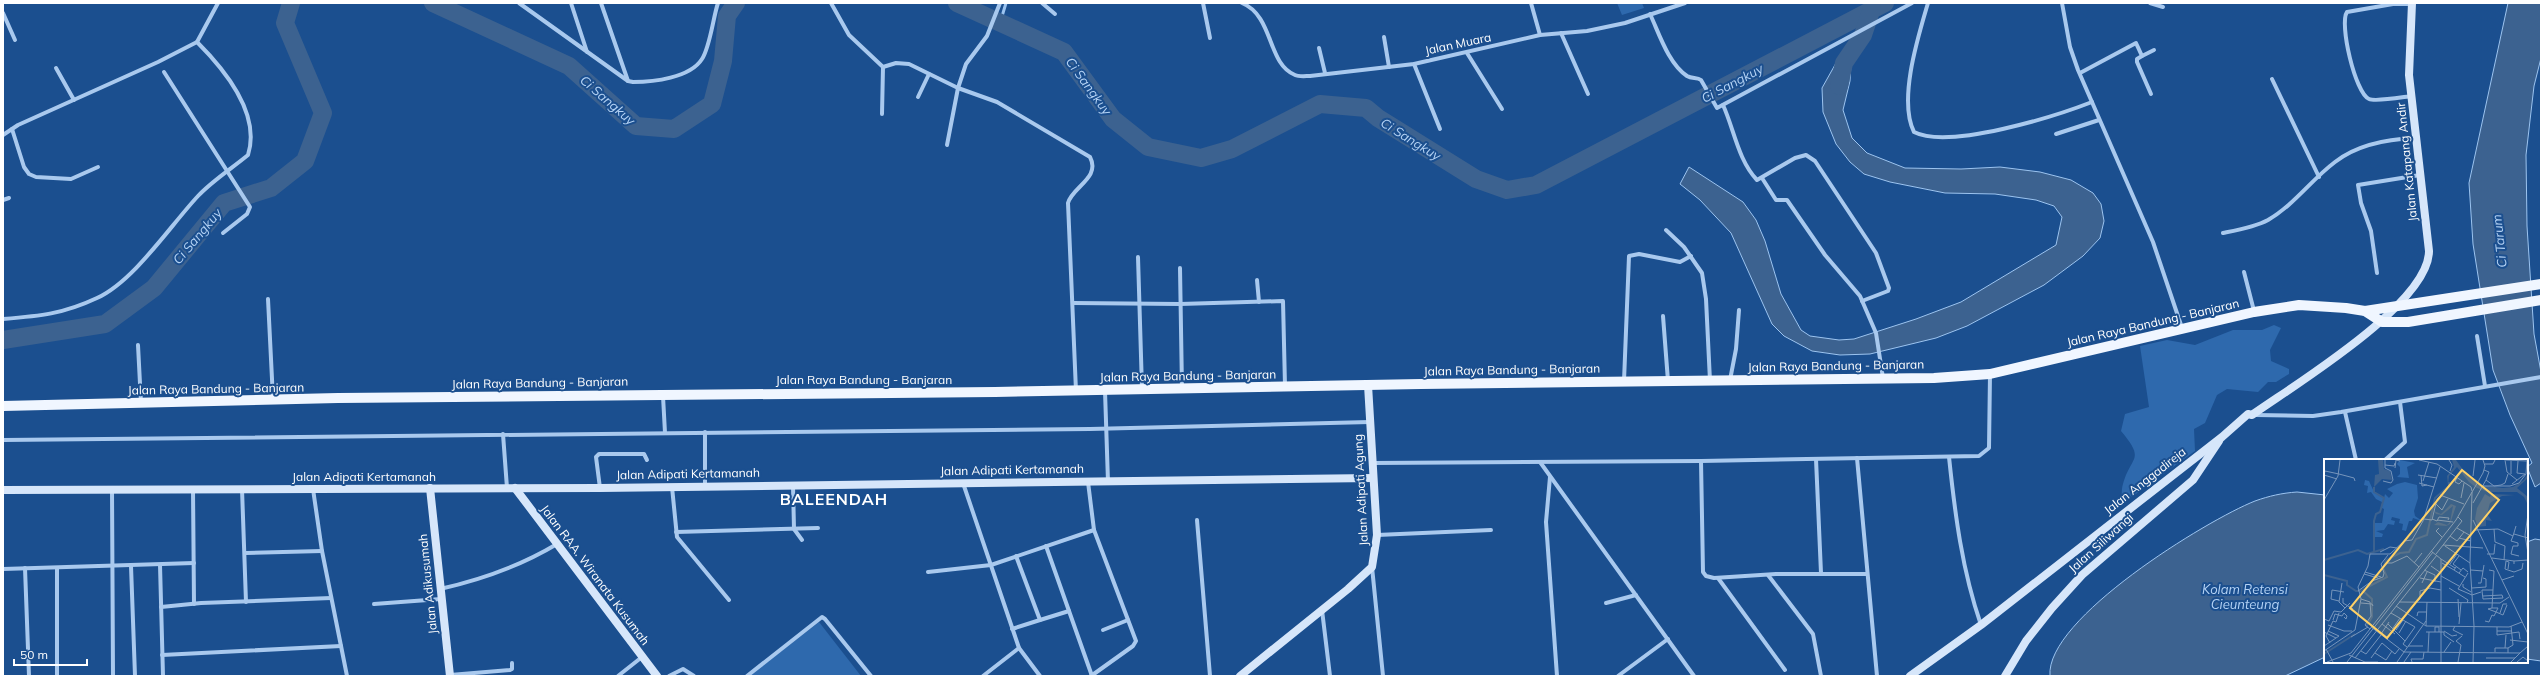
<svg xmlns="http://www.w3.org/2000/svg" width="2544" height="679" viewBox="0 0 2544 679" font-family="Mulish,sans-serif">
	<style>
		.green { fill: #2e69ad }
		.water { fill: #3c6290; stroke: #9cc4f0 }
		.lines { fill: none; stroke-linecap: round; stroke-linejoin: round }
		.stream { stroke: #9cc4f0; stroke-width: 3 }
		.river { stroke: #3c6290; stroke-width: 18 }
		.street { stroke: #a9c9ee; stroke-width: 4 }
		.secondary { stroke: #d6e6fa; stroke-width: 8 }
		.primary { stroke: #f0f6ff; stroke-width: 10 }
		.labels { text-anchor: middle; stroke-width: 4; stroke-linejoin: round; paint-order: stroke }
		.street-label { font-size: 12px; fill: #fff; stroke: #1b4f8f }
		.water-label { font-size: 13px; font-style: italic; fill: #b5d3f5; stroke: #1b4f8f }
		.district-label { font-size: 16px; font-weight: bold; letter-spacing: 1px; fill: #fff; stroke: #1b4f8f }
		.inset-river { fill: none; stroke: #3c6290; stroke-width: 2 }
		.inset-road { fill: none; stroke: #7695bc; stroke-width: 1 }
		.view { fill: #ffd166; fill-opacity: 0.15; stroke: #ffd166; stroke-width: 2 }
		.inset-edge { fill: none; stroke: #fff; stroke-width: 2 }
	</style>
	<rect width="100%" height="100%" fill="#1b4f8f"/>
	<g class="green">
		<path d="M1617 3H1642L1644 8 1622 15Z"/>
		<path d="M2274 325 2281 328 2270 350 2271 361 2289 369V374L2276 382H2268L2258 392 2227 389 2217 395 2205 423 2194 429 2195 451 2122 504C2122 498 2121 490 2123 484 2131 455 2146 461 2121 431L2125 414 2149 407 2140 346 2167 340 2195 345 2233 330H2262Z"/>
		<path d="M819 622 861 676H749Z"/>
	</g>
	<g class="water">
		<path d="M2508 3H2541V58L2534 86 2526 155 2527 226 2534 334 2541 372V483L2535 487 2527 467 2532 463 2510 415 2493 370 2473 244 2469 183Z"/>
		<path d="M1848 62 1851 63 1850 81 1843 110 1852 138 1867 153 1905 168 1961 169 2000 167 2040 172 2071 180 2093 193 2101 204 2104 221 2100 238 2083 256 2044 285 1967 326 1936 338 1870 354 1840 355 1812 351 1784 336 1772 324 1731 233 1700 200 1680 184 1689 167 1743 202 1756 220 1765 241 1781 294 1801 330 1810 336 1839 340 1854 339 1916 319 1961 302 2056 245 2062 217 2054 206 2036 200 1995 194 1945 193 1890 182 1864 174 1850 162 1836 144 1823 112 1822 88 1836 63Z"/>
		<path d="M2297 492 2325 495V657L2285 676H2050C2045 619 2207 520 2255 501 2269 496 2282 493 2297 492Z"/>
		<path d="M2535 539 2541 540V661L2527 659V542Z"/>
	</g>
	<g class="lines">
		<path class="stream" d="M1000 23 1006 3"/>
		<g class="river">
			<path d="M433 3 569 66 636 126 674 129 712 104 723 61 727 16 736 3"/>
			<path d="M957 3 1064 52 1113 119 1148 147 1201 158 1232 149 1320 104 1366 108 1378 118 1476 179 1507 190 1536 185 1885 3"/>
			<path d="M1839 86 1844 63 1863 35 1872 8"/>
			<path d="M3 340 105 324 154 288 224 203 271 188 305 161 323 113 285 23 291 3"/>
		</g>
		<g class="street">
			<path d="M519 3 628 81 633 82C653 82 690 78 702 59 710 47 713 18 718 3"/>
			<path d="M571 3 587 52"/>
			<path d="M601 3 628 81"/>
			<path d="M831 3 849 35 883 67 896 63 909 64 958 88 997 102 1090 157C1101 178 1072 187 1068 203L1076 391"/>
			<path d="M1042 3 1055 14"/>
			<path d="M1203 3 1210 38"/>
			<path d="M1242 3C1274 16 1267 64 1295 75 1299 77 1306 76 1310 76L1414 64 1540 35 1587 31 1625 23 1685 3"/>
			<path d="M1531 3 1540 35"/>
			<path d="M1928 3C1918 37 1898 100 1914 132 1949 150 2056 116 2092 102"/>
			<path d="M2062 3 2070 47 2078 70 2153 242 2182 328"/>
			<path d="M2150 3 2163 7"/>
			<path d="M3 13 15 40"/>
			<path d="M1650 14C1659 33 1668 63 1687 76 1692 79 1697 77 1701 80L1717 108 1912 3"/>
			<path d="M1561 33 1588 94"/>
			<path d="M1384 37 1389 67"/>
			<path d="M1319 48 1325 73"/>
			<path d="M1467 53 1502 109"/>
			<path d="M2142 56 2154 50"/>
			<path d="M1414 64 1440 129"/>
			<path d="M56 68 74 100"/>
			<path d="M164 72 250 207 247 214 223 233"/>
			<path d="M2080 73 2136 43 2142 56 2137 59V62L2151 94"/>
			<path d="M2272 79 2319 177"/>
			<path d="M2412 96C2403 97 2376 102 2369 99 2355 93 2339 23 2347 12L2393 4H2412"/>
			<path d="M918 97 929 74"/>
			<path d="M1723 105C1734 129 1738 160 1757 180L1795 158 1806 155 1815 161 1876 253 1889 288 1888 291 1862 301"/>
			<path d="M882 114 883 67"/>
			<path d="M12 129 24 167 29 174 36 177 71 179 98 167"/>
			<path d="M2056 134 2099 120"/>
			<path d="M3 135 18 125 158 62 197 42 218 3"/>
			<path d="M947 145 958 88 966 64 987 36 1000 3"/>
			<path d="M1762 178 1776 200H1787L1825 255 1860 296 1876 333 1883 378"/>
			<path d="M3 200 9 198"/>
			<path d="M1666 230 1684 247 1702 273 1706 299 1710 381"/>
			<path d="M2223 233C2238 230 2255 227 2268 220 2294 205 2311 180 2335 162 2358 144 2387 139 2416 138"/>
			<path d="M1138 257 1142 389"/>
			<path d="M1180 268 1182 389"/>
			<path d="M2244 272 2254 311"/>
			<path d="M2377 273 2371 231 2361 203 2358 185 2420 175"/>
			<path d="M1257 280 1259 302"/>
			<path d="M268 299 273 399"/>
			<path d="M1073 303 1180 304 1283 301 1285 386"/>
			<path d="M1663 316 1668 381"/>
			<path d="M3 319C40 316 63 314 97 298 134 281 170 226 198 196 212 181 231 169 248 155 261 114 224 69 197 42"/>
			<path d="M2477 336 2485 386"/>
			<path d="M138 345 141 403"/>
			<path d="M1730 380 1736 349 1739 310"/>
			<path d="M1624 381 1629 256 1639 254 1680 262 1691 256"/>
			<path d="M1105 391 1108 482"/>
			<path d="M663 396 665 433"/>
			<path d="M2345 412 2356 460"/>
			<path d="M2255 415 2313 416 2341 412 2541 377"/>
			<path d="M503 434 507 488"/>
			<path d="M3 440 1090 429 1370 422"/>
			<path d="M1949 457C1955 514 1962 570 1981 625"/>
			<path d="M1857 458 1877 676"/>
			<path d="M1816 459 1821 573"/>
			<path d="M2385 460 2405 442 2400 402"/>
			<path d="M1701 461 1703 572 1706 576 1714 578 1776 574H1867"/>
			<path d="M1540 462 1694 676"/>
			<path d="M1373 463 1701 461 1979 456 1989 448 1990 374"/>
			<path d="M1550 477 1546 522 1557 676"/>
			<path d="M1088 482 1094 530 1136 641 1133 646 1091 676"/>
			<path d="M963 483 1019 648 1040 676"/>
			<path d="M705 486V432"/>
			<path d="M793 486 794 529 802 540"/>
			<path d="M672 487 677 537 729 600"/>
			<path d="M600 488 596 457 599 454H644L647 460"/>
			<path d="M112 489 113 676"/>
			<path d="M193 489 194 604"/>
			<path d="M242 489 246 602"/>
			<path d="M313 489 322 551 347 676"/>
			<path d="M1197 520 1210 676"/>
			<path d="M676 532 818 528"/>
			<path d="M1377 535 1491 530"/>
			<path d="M1046 546 1092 676"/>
			<path d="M246 553 322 551"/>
			<path d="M160 565 163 676"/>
			<path d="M131 566 135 676"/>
			<path d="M1372 567 1383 676"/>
			<path d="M25 568 29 676"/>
			<path d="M57 568V676"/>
			<path d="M3 569 194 563"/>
			<path d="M928 572 991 565 1094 530"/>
			<path d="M1768 575 1813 634 1821 676"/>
			<path d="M1718 578 1785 670"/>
			<path d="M440 589C480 580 522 565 557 544"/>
			<path d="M1606 603 1636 595"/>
			<path d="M374 604 441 599"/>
			<path d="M161 607 201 603 331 598"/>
			<path d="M1322 610 1330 676"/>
			<path d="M1040 620 1069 611"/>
			<path d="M1012 629 1040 620 1016 556"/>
			<path d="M1103 630 1128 620"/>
			<path d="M162 655 341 646"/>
			<path d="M450 675 510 670 512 669V663"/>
			<path d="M618 676 642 657"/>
			<path d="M669 676 683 669 694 676"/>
			<path d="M747 676 822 617 825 619 871 676"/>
			<path d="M983 676 1019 648"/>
			<path d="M1618 676 1668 639"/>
		</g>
		<g class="secondary">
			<path d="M430 488 450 676"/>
			<path d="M515 488 657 676"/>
			<path d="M3 490 600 488 1373 478"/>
			<path d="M1240 676 1348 589 1372 567 1377 535 1368 385"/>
			<path d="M1910 676 1981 625 2222 437 2248 414 2252 415C2294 385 2429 304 2429 251L2409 75 2412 3"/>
			<path d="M2005 676 2026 641 2052 608 2082 575 2193 480 2219 441"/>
		</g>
		<g class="primary">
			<path d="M2365 311 2541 284"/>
			<path d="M3 406 338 398 995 392 1421 384 1934 378 1990 374 2254 312 2299 305 2346 308 2365 311 2382 322H2408L2541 300"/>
		</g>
	</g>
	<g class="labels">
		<g class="street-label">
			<text transform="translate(1458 44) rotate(-12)" y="4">Jalan Muara</text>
			<text transform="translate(2407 162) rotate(-96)" y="4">Jalan Katapang Andir</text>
			<text transform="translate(2153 323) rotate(-13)" y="4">Jalan Raya Bandung - Banjaran</text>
			<text transform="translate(1836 366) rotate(-1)" y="4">Jalan Raya Bandung - Banjaran</text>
			<text transform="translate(1512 370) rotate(-1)" y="4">Jalan Raya Bandung - Banjaran</text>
			<text transform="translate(1188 376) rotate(-1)" y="4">Jalan Raya Bandung - Banjaran</text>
			<text x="864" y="384">Jalan Raya Bandung - Banjaran</text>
			<text transform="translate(540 383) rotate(-1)" y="4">Jalan Raya Bandung - Banjaran</text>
			<text transform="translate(216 389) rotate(-1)" y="4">Jalan Raya Bandung - Banjaran</text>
			<text transform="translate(1012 470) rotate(-1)" y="4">Jalan Adipati Kertamanah</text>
			<text transform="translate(688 474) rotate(-1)" y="4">Jalan Adipati Kertamanah</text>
			<text x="364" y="481">Jalan Adipati Kertamanah</text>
			<text transform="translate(2145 481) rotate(-38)" y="4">Jalan Anggadireja</text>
			<text transform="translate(1361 490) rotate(-93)" y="4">Jalan Adipati Agung</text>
			<text transform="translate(2101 543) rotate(-42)" y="4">Jalan Siliwangi</text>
			<text transform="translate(595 575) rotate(53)" y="4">Jalan RAA. Wiranata Kusumah</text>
			<text transform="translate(428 584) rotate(-96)" y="4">Jalan Adikusumah</text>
		</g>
		<g class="water-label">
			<text transform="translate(1732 83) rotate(-28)" y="5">Ci Sangkuy</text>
			<text transform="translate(1089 86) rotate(54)" y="5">Ci Sangkuy</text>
			<text transform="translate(608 100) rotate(41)" y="5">Ci Sangkuy</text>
			<text transform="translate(1411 139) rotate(32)" y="5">Ci Sangkuy</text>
			<text transform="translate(197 236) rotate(-50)" y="5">Ci Sangkuy</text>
			<text transform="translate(2499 241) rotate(-96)" y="5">Ci Tarum</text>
			<text x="2245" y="594">Kolam Retensi<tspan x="2245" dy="15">Cieunteung</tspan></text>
		</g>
		<g class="district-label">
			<text x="834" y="505">BALEENDAH</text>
		</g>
	</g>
	<g transform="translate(2324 459)">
		<rect width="204" height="204" fill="#1b4f8f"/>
		<path d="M76 1 91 4 83 8 85 19 73 18 76 15V8L73 5ZM41 21 45 22 50 33 60 39 61 35 65 39 69 34 63 30 73 25 81 23 93 26 94 39 90 52 91 57 98 62 89 59 88 62H85L82 72 78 71 79 65 75 64 76 60 68 58 67 61 71 62 70 66 64 65 60 71 52 72 59 75 58 78H50V64H58L60 50 58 49V43L52 40 47 33 43 34 44 27 40 26Z" fill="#2e69ad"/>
		<path d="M54 1H59L60 10 66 12 68 21 58 20 50 28 51 16 55 15ZM128 1H132L142 15 156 26 179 29 189 28 200 21 203 16 204 1V19L193 29 204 38V46L200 38 193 33H164L153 29 145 23 133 8 125 17 124 26 123 17 130 8ZM161 35 166 38 167 35 191 36 178 37 166 44 163 55 168 62 162 61V67L154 68 151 60 153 49ZM127 45 132 47 126 65 122 67 110 66 114 63 123 66 126 63 129 47 118 56 112 55 110 52 117 55Z" fill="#3c6290"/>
		<path class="inset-river" d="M50 28V33L60 39 56 53 52 55 50 62V93M0 101 34 91 43 95 60 90M0 116 23 122V126L32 132H38M42 168 48 158V140L38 131 63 118 59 109 62 101 76 94 85 93 92 80 103 76 111 39 125 27V23M0 195 31 175"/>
		<path class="inset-road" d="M95 1 113 5 147 28 148 32M125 1 128 6 126 12M159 1 161 7 159 14M181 1 183 13 193 21M182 1 203 2M187 2V15M194 2 193 14 201 15M161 5H169L171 1M61 6 70 7 71 4M71 9 72 1 76 2M1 12 0 16 13 20M1 12 15 15M15 15 30 19 31 22M94 16 113 19M97 16 98 27 103 26M149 17 151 1M133 18 131 23 135 25 138 22M162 21 170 27 177 26 181 24 184 15M59 22 67 24 69 21 67 12 61 9V1M99 22 105 3M95 24 110 28M188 25 201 15M159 27H186L195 24 202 15 203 1M148 33 146 104 150 167 149 203M116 36 140 45M137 39 140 24M0 41 14 17 16 1M111 44 118 51 124 40M149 44 162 21 165 13 160 11M204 55 201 76 204 94M100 60 108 61 113 40 122 32M108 60 113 62 115 58 125 59 124 61M113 61 129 63M149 61 204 175M115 69 112 72 118 78M133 69 147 77M170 70 171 83 181 87 180 101M151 71 174 70 189 77 192 67M190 75 204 79M126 77 133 82 140 73M189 77 187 82 194 84V87H189L187 95 195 97M135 79 147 82M119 86 159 89M121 87 146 104M107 92 117 100V203M56 93 66 88 73 89M112 95 138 62 134 58M163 95H170L171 85M135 97 129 105 137 111M168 99 190 102M117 100 131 109M62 104H68L83 97 95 108M90 104 98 94M118 104 130 111M126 105 133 95M190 105V102L204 101M107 107 117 114M132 108 130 111 141 118M184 110 185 103 182 102 181 110 190 113 198 110 199 104M100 111 111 116V123M147 111 159 112M165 111 170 112 168 149H174L172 153 179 156 183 146M41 113 57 118M135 114 139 109 144 113M144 114 134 130 148 136 157 133M40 115 54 119M117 117 135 127M96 119 117 123M178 121 190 117M18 124 15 143 21 149M98 124 103 113M154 124H157L160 106M139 125V128L147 133M125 129 144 141 143 144M148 129 162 128V120L159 119M34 132 48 122 59 118 60 114 57 105 64 96M159 137 178 136 179 139 159 140 158 132V131H169M19 139V144L29 150M37 140 46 143 47 157 41 166 46 170M134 140 135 158M15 142 7 140 8 131 20 133M75 143 176 144 185 138M92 143 96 140V132L106 129 117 131M37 144 48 145 49 147M72 147 102 167 185 168 198 163M67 154 91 168 79 185 83 188M176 154 179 145H183M93 157 94 153H103M0 160 5 162 10 152 17 153 26 144M9 161 11 155 18 157 20 154 23 157 22 160 20 158M9 162 12 163 15 154M161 162 165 163 168 156 170 157 172 153 164 150 168 149M58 165 71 175M64 165 81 182M135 165 137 144M4 166 20 172H28M102 167 103 143M131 167 129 171 139 176M47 168 80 193 196 194 204 187M173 168V176L195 173 196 180M69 169 76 159M72 171 79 161M120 172 128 177 133 176M173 172H188M0 173 12 179M102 173H120V176L130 183M111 173V168H115V173M75 174 82 162M57 175 65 163M27 178 44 168M186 181 204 183M6 184 2 177 9 162M0 187 15 177 4 172M84 187H99M181 189 182 176M184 189 189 186 187 167M2 190 9 203M0 192 31 171 37 140 34 128 44 107 46 95H66L80 82 88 81 99 62 116 8M37 192 42 195 57 176M104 193 105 173M120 193 127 183M171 193V189H184V194M51 194 62 201 68 192M25 196 41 203H54M31 199 113 96M47 199 58 184 71 195 75 190M162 199H191M3 203 27 194 132 61 159 14M23 203 109 93M73 203 102 162M80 203 87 193M88 203 87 200H99L100 193M134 203 137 186 132 182 138 177M187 203 196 194M193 203 199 198 204 202"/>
		<path class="view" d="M138 11 175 41 63 179 26 149Z"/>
		<rect width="204" height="204" class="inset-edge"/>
	</g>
	<rect width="2544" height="679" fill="none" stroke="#ffffff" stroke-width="8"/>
	<path d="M14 659v6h73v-6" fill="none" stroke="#ffffff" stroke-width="2"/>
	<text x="20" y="659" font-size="12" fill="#ffffff" stroke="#1b4f8f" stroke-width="3" paint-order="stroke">50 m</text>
</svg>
